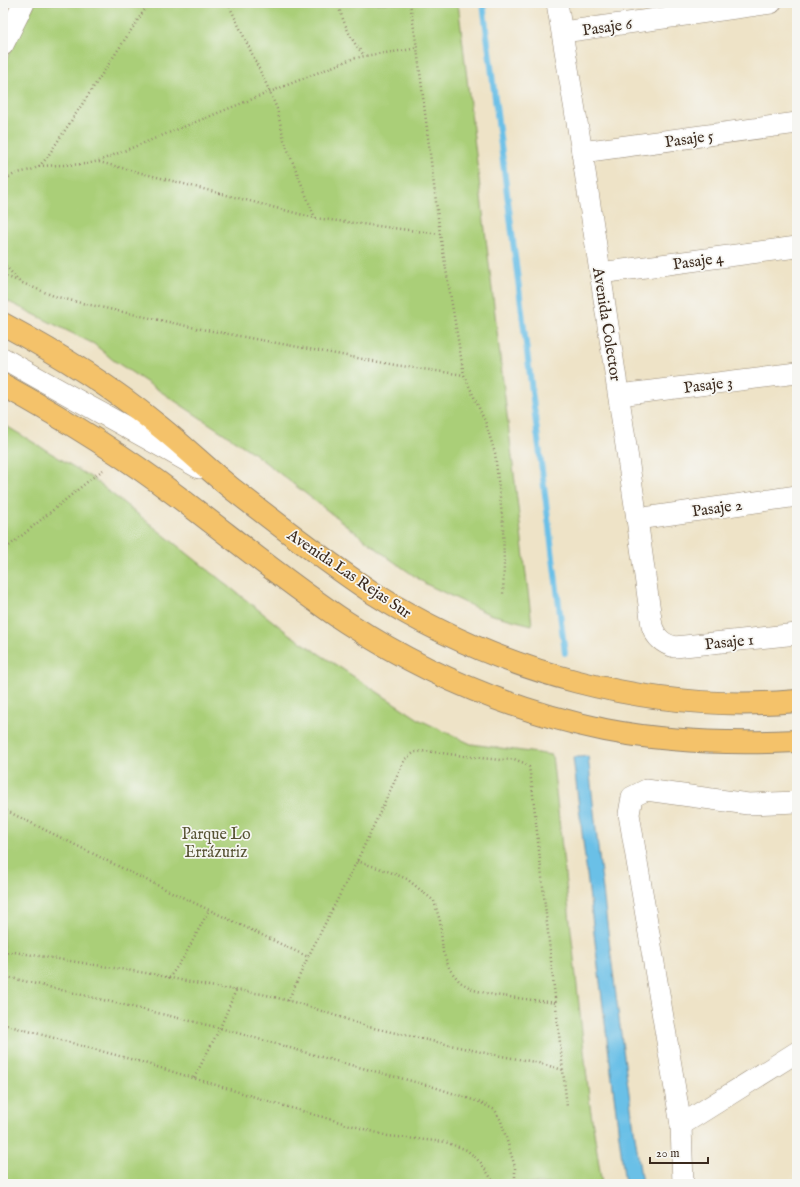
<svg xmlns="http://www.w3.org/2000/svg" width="800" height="1187" viewBox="0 0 800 1187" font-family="'IM FELL English',serif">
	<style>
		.green { fill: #aacf78; stroke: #727c4b }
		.water { fill: #6ac0e7; stroke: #527582 }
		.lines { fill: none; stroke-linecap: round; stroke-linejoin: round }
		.stream { stroke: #6ac0e7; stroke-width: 6 }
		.minor-casing { stroke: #948672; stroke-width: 22 }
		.major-casing { stroke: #948672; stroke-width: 24 }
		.path { stroke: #948672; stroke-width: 2.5; stroke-dasharray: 1 3; stroke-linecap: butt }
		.minor { stroke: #fff; stroke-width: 21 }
		.major { stroke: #f4c26a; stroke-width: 22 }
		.labels { text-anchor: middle; stroke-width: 3.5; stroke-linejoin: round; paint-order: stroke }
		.street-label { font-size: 16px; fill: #3b2a1e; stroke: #f6f6f2 }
		.park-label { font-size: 16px; fill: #575334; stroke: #f6f6f2 }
	</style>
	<rect width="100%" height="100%" fill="#f6f6f2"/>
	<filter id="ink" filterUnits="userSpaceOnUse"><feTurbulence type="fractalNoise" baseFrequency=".025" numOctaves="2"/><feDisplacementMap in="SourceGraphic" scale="8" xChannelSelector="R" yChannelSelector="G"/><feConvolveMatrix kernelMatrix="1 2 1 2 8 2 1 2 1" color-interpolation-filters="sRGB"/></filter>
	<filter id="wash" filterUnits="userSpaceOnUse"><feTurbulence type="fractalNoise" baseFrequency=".012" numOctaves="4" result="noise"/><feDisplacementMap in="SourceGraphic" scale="16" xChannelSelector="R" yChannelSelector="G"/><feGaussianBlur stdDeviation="0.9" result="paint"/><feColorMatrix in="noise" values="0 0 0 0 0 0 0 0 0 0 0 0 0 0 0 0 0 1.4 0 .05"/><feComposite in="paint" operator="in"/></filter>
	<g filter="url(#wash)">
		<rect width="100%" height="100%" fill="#eee3c7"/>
		<g class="green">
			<path d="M35 3H458L532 625 489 614 426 584 390 559 252 452 113 360 94 344 3 299V66Z"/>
			<path d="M3 424 92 478 289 634 420 720 471 744 552 755 590 1106 602 1184H3Z"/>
		</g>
		<path class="water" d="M588 756C603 899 621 1042 642 1184H625L596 950 573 757H580Z"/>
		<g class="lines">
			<path class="stream" d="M483 3 565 653"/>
		</g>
	</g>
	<g filter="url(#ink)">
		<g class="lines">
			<g class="minor-casing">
				<g id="minor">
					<path d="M557 3 582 152 637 519 652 626C656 638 663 644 675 647L797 634"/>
					<path d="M563 32 771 3"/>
					<path d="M3 45 24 3"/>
					<path d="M582 152 797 123"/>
					<path d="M600 273 797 247"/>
					<path d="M3 358C68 396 134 430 199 468"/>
					<path d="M619 395 797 373"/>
					<path d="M637 519 797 496"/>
					<path d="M681 1125 797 1052"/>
					<path d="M683 1184 681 1125 629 814 632 797 646 790 748 804 797 802"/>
				</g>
			</g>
			<g class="major-casing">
				<g id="major">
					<path d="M3 324C57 353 108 384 155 423 181 443 205 467 231 488 278 524 324 561 373 593 498 672 649 714 797 701"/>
					<path d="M3 385C63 418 122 454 177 496 233 538 287 583 346 622 424 673 513 711 605 730 667 742 734 744 797 741"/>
				</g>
			</g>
			<g class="path">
				<path d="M228 3 270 92 277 109 284 140 315 218"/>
				<path d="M337 3C344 22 350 40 364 55"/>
				<path d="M410 3 417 48 440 234 464 375 485 421 495 453 503 524 504 565 503 596"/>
				<path d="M99 162 315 218 440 234"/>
				<path d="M39 166 86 164 99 161 349 60C371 53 394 53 417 48"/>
				<path d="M3 183C15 169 27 174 39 166 41 164 44 161 46 159L149 3"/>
				<path d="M3 263 20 282 54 296 77 302 196 328 395 365 464 375"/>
				<path d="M3 275 18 281"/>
				<path d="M3 551 92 478 103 470"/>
				<path d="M3 809 140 877 308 957 357 861 405 759 415 752 426 751 472 757 500 760 514 759 524 763 529 767 532 786 567 1107"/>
				<path d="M357 861 390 872 407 879 434 901 440 921 443 952 450 970 460 982 474 990 494 995 556 1003"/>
				<path d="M3 953 14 952 152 974 209 986 262 994 301 1004 369 1027 490 1054 535 1062 563 1070"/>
				<path d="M3 976 220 1028 332 1060 434 1087 479 1102 495 1110 501 1121 515 1167V1184"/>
				<path d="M169 978 184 957 209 910"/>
				<path d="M288 1001 308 957"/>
				<path d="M3 1024 141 1062 281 1105 388 1136 445 1142 467 1150 481 1163 495 1184"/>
				<path d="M194 1078 220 1028 236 990"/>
			</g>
			<use href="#minor" class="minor"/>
			<use href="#major" class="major"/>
		</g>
	</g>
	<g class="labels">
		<g class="street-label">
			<text transform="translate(607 26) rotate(-8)" y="6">Pasaje 6</text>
			<text transform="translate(689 138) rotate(-8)" y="6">Pasaje 5</text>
			<text transform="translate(698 260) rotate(-8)" y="6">Pasaje 4</text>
			<text transform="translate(608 324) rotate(81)" y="6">Avenida Colector</text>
			<text transform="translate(708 384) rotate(-7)" y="6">Pasaje 3</text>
			<text transform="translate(717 507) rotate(-8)" y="6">Pasaje 2</text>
			<text transform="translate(350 573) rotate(34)" y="6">Avenida Las Rejas Sur</text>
			<text transform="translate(729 641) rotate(-6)" y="6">Pasaje 1</text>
		</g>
		<g class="park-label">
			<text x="216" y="839">Parque Lo<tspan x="216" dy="18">Errázuriz</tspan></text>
		</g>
	</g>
	<rect width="800" height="1187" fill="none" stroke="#f6f6f2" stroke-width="16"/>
	<path d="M650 1157v6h58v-6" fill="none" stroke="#3b2a1e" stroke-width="2"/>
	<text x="656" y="1157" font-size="12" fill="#3b2a1e" stroke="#f6f6f2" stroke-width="3" paint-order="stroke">20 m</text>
</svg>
